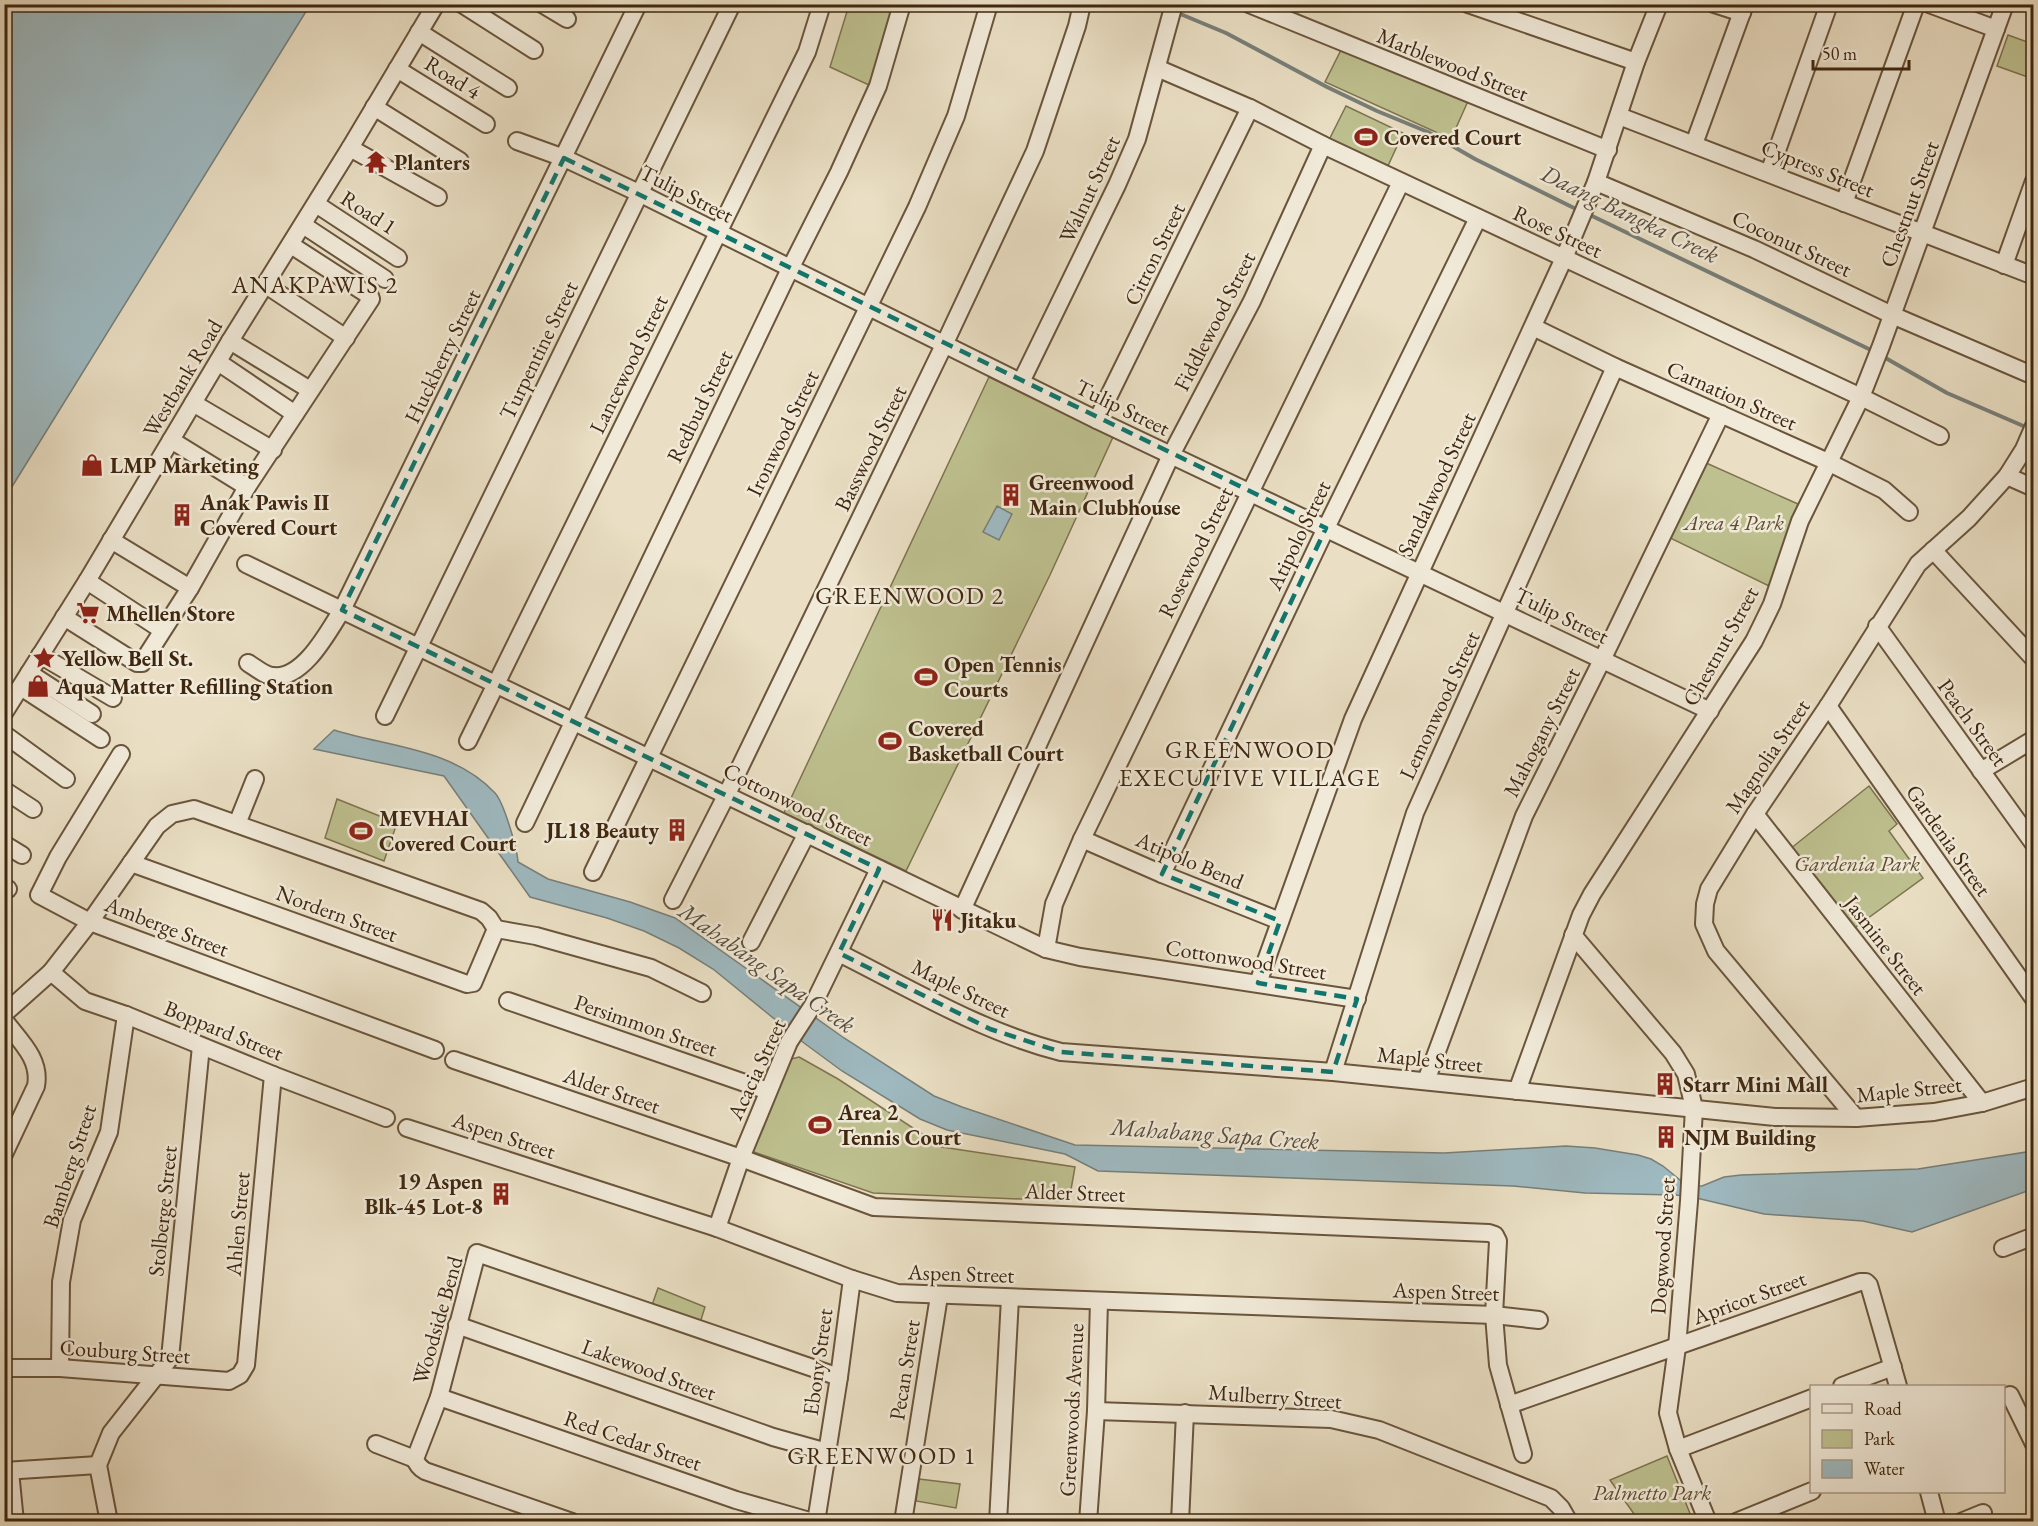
<svg xmlns="http://www.w3.org/2000/svg" width="2038" height="1526" viewBox="0 0 2038 1526" font-family="'EB Garamond',serif">
	<style>
		.green { fill: #bec08f; stroke: #7e744f; stroke-width: 1.5 }
		.water { fill: #9eb9c0; stroke: #787f79; stroke-width: 1.5 }
		.lines { fill: none; stroke-linecap: round; stroke-linejoin: round }
		.stream { stroke: #787f79; stroke-width: 4 }
		.minor-casing { stroke: #6a553c; stroke-width: 20 }
		.minor { stroke: #f1ead9; stroke-width: 16 }
		.marked { fill: none; stroke: #0f766e; stroke-width: 4.5; stroke-dasharray: 12 8; stroke-linejoin: round }
		.labels { text-anchor: middle; stroke-width: 5; stroke-linejoin: round; paint-order: stroke }
		.street-label { font-size: 22px; fill: #3f270f; stroke: #f1ead9 }
		.poi-label { font-size: 22px; font-weight: bold; fill: #3f270f; stroke: #f1ead9; text-anchor: start }
		.park-label { font-size: 22px; font-style: italic; fill: #5f4d2f; stroke: #f1ead9 }
		.water-label { font-size: 24px; font-style: italic; fill: #574c3b; stroke: #f1ead9 }
		.neighbourhood-label { font-size: 24px; letter-spacing: 1.5px; fill: #3f270f; stroke: #f1ead9 }
	</style>
	<rect width="100%" height="100%" fill="#eadfc4"/>
	<filter id="stains"><feTurbulence type="fractalNoise" baseFrequency=".00333" numOctaves="4"/><feColorMatrix values="0 0 0 0 .2 0 0 0 0 .09 0 0 0 0 .02 0 0 0 .5 -.17"/></filter>
	<radialGradient id="worn" r=".72"><stop offset=".6" stop-color="#630" stop-opacity="0"/><stop offset="1" stop-color="#630" stop-opacity=".3"/></radialGradient>
	<g class="green">
		<path d="M849 5H896L871 86 830 67Z"/>
		<path d="M2008 35 2033 44V79L1997 66Z"/>
		<path d="M1342 48 1469 99 1451 139 1325 82Z"/>
		<path d="M1346 106 1403 133 1387 168 1329 140Z"/>
		<path d="M989 377 1113 437 1050 575 906 871 784 813Z"/>
		<path d="M1704 462 1798 504 1769 586 1666 536Z"/>
		<path d="M1869 786 1897 824 1889 831 1923 878 1853 929 1790 849Z"/>
		<path d="M337 799 397 823 384 861 325 838Z"/>
		<path d="M799 1057 838 1079 942 1147 1075 1167 1069 1201 873 1193 751 1151 787 1060Z"/>
		<path d="M658 1288 705 1307 700 1323 652 1305Z"/>
		<path d="M1667 1456 1693 1521H1639L1610 1480Z"/>
		<path d="M919 1479 960 1484 956 1508 916 1501Z"/>
	</g>
	<g class="water">
		<path d="M5 4 310 5 5 498 4 5Z"/>
		<path d="M997 506 1012 514 999 540 983 532Z"/>
		<path d="M334 730C388 747 453 748 495 793 504 803 517 848 518 862L548 879 630 902 675 918 844 1038 934 1096 962 1107 1075 1145 1444 1153 1566 1146 1595 1148 1638 1155 1651 1159 1663 1166 1685 1184 1693 1186H1702L1724 1177 1741 1175 1918 1169 2033 1151V1189L1912 1232 1863 1221 1764 1214 1688 1196 1674 1195 1585 1193 1513 1186 1098 1171 1065 1154 947 1130 920 1119 842 1071 804 1043 713 969 679 948 644 931 607 918 530 897 444 776 314 749Z"/>
	</g>
	<g class="lines">
		<g class="stream">
			<path d="M1178 13 1226 33 1327 87 1377 111 1428 132 1475 159 1578 210"/>
			<path d="M1588 214 1873 351"/>
			<path d="M1882 356 1947 393 2028 428"/>
		</g>
		<g class="minor-casing">
			<g id="minor">
				<path d="M462 4 534 50"/>
				<path d="M542 4 567 19"/>
				<path d="M1249 4 1608 150"/>
				<path d="M1468 4 1636 62"/>
				<path d="M1714 4 1742 13"/>
				<path d="M1929 4 1996 29"/>
				<path d="M419 32 508 88"/>
				<path d="M1157 68 1250 108 1323 145 1861 397 1940 436"/>
				<path d="M397 69 486 124"/>
				<path d="M374 107 460 161"/>
				<path d="M1619 116 2034 276"/>
				<path d="M517 141 564 158 641 194 1097 420 1710 711"/>
				<path d="M1694 144 1745 4"/>
				<path d="M350 148 438 197"/>
				<path d="M1769 173 1829 4"/>
				<path d="M1596 182 1754 249 1892 315 2034 376"/>
				<path d="M1844 203 1916 4"/>
				<path d="M316 204 398 258"/>
				<path d="M303 225 385 279"/>
				<path d="M2004 265 2034 181"/>
				<path d="M266 285 346 338"/>
				<path d="M1533 327 1615 367 1828 462 1884 490 1909 512"/>
				<path d="M230 341 310 390"/>
				<path d="M218 362 295 414"/>
				<path d="M1021 382 1117 185 1137 139 1174 4"/>
				<path d="M193 403 273 450"/>
				<path d="M1097 420 1250 108"/>
				<path d="M171 440 247 487"/>
				<path d="M2007 476 2034 488"/>
				<path d="M111 540 190 588"/>
				<path d="M1933 550 2034 659"/>
				<path d="M246 564 1046 949 1080 957 1357 999"/>
				<path d="M87 581 162 630"/>
				<path d="M64 617 137 663H142L190 588 247 487 371 299 370 296 291 245"/>
				<path d="M1877 626 2034 844"/>
				<path d="M40 655 113 698"/>
				<path d="M248 663C255 667 265 676 273 676 303 680 328 632 342 610L638 4"/>
				<path d="M29 673 92 714"/>
				<path d="M21 687 101 739"/>
				<path d="M1828 706 2034 999"/>
				<path d="M4 713 87 581 230 341 350 148 436 4"/>
				<path d="M385 716 732 4"/>
				<path d="M4 734 66 779"/>
				<path d="M468 741 807 52 822 4"/>
				<path d="M121 754 58 857 39 895 90 922 435 1050"/>
				<path d="M1981 771 2034 739"/>
				<path d="M4 790 33 809"/>
				<path d="M1755 814 1982 1103"/>
				<path d="M525 823 790 269 839 172 878 86 902 4"/>
				<path d="M237 824 255 779"/>
				<path d="M1082 839 1162 874 1280 921"/>
				<path d="M4 844 22 855"/>
				<path d="M131 863 467 984 473 983 496 929"/>
				<path d="M593 872 917 207 956 116 989 4"/>
				<path d="M1162 874 1326 528 1478 218"/>
				<path d="M4 887 8 889"/>
				<path d="M673 900 727 794 944 345 1035 151 1077 26 1082 4"/>
				<path d="M962 910 1171 455 1252 301 1323 145"/>
				<path d="M496 929 536 936 651 968 702 993"/>
				<path d="M1573 935 1673 1053 1686 1074 1694 1108 1689 1201 1677 1347 1668 1413 1678 1449 1708 1522"/>
				<path d="M751 942 807 833"/>
				<path d="M1046 949 1054 904 1082 839 1401 182"/>
				<path d="M839 953C911 989 982 1032 1061 1052L1333 1072 1775 1117 1856 1118 1934 1112 1982 1103 2034 1087"/>
				<path d="M51 972 85 1001 126 1015 273 1075 386 1118"/>
				<path d="M1258 983 1353 719 1564 258 1596 182 1636 62 1659 4"/>
				<path d="M508 1001 768 1091"/>
				<path d="M4 1014 51 972 90 922 157 826 172 814 194 809 481 911 489 918 496 929"/>
				<path d="M4 1020C20 1041 41 1059 36 1086L4 1154"/>
				<path d="M454 1060 741 1158 874 1207 1489 1233 1495 1235 1498 1241 1494 1315 1498 1365 1523 1454"/>
				<path d="M1333 1072 1415 813 1615 367"/>
				<path d="M1426 1081 1524 816 1602 660 1721 414"/>
				<path d="M1517 1091 1581 915 1592 894 1754 641 1772 604 1800 521 1861 397 1881 346 2005 4"/>
				<path d="M1856 1118 1716 951 1704 924 1705 904 1709 889 1755 814 1828 706 1918 564 1969 518 2007 476 2024 449 2034 426"/>
				<path d="M407 1128 717 1228 852 1279 897 1293 1494 1315 1539 1320"/>
				<path d="M717 1228 741 1158 789 1042 813 1005 879 869"/>
				<path d="M2003 1248 2034 1236"/>
				<path d="M457 1325 773 1437 827 1452"/>
				<path d="M4 1368H60L229 1381 240 1375 246 1365 273 1075"/>
				<path d="M60 1368 61 1282 72 1220 109 1132 126 1015"/>
				<path d="M1842 1386 1893 1367"/>
				<path d="M2010 1395 2034 1444"/>
				<path d="M439 1397 736 1500 813 1522"/>
				<path d="M1509 1405 1860 1282H1866L1869 1285 1898 1386"/>
				<path d="M1096 1411 1331 1419 1379 1430 1551 1498 1561 1508 1569 1522"/>
				<path d="M376 1444 415 1459"/>
				<path d="M1678 1449 1812 1398"/>
				<path d="M4 1471 98 1465"/>
				<path d="M10 1471 15 1522"/>
				<path d="M1929 1492 1937 1522"/>
				<path d="M109 1522 98 1465 111 1433 170 1358 201 1046"/>
				<path d="M572 1522 425 1471C420 1468 417 1465 415 1459L439 1397 477 1253 839 1377"/>
				<path d="M816 1522 839 1377 852 1279"/>
				<path d="M903 1522 939 1296"/>
				<path d="M998 1522 1010 1298"/>
				<path d="M1088 1522 1096 1411 1099 1301"/>
				<path d="M1180 1522 1185 1413"/>
				<path d="M1736 1522 1812 1491"/>
				<path d="M1961 1522 1983 1513"/>
			</g>
		</g>
		<use href="#minor" class="minor"/>
	</g>
	<path class="marked" d="M564 158 1326 528 1162 874 1280 921 1258 983 1357 999 1333 1072 1061 1052 990 1029 839 953 879 869 342 610Z"/>
	<defs>
		<g id="stadium-bare" transform="scale(1.8)"><path d="M0-5a6.5 5 0 1 0 0 10a6.5 5 0 1 0 0-10ZM-3.5-1.8h7v3.6h-7Z" fill="#8f2418" stroke="#f1ead9" stroke-width="2.5" paint-order="stroke"/></g>
		<g id="temple-bare" transform="scale(1.8)"><path d="M0-6L5-2H3V0L6.5 2.5H4V6H1.5V3h-3V6H-4V2.5H-6.5L-3 0V-2H-5Z" fill="#8f2418" stroke="#f1ead9" stroke-width="2.5" paint-order="stroke"/></g>
		<g id="shop-bare" transform="scale(1.8)"><path d="M-5-2.5h2.3a2.7 3.5 0 0 1 5.4 0H5L5.5 6h-11ZM-1.5-2.5h3a1.5 2.3 0 0 0-3 0Z" fill="#8f2418" stroke="#f1ead9" stroke-width="2.5" paint-order="stroke"/></g>
		<g id="building-bare" transform="scale(1.8)"><path d="M-4-6H4V6H1V3H-1V6H-4ZM-2.5-4.3h1.7v1.8h-1.7ZM.8-4.3h1.7v1.8H.8ZM-2.5-1h1.7V.8h-1.7ZM.8-1h1.7V.8H.8Z" fill="#8f2418" stroke="#f1ead9" stroke-width="2.5" paint-order="stroke"/></g>
		<g id="supermarket-bare" transform="scale(1.8)"><path d="M-6-5.5h2.5l.6 2H6L4.5 2H-2.5L-4.4-4H-6ZM-1.5 3.2a1.3 1.3 0 1 0 .1 0ZM3 3.2a1.3 1.3 0 1 0 .1 0Z" fill="#8f2418" stroke="#f1ead9" stroke-width="2.5" paint-order="stroke"/></g>
		<g id="sight-bare" transform="scale(1.8)"><path d="M0-6L1.8-2.2L6-1.7L2.9 1.2L3.7 5.4L0 3.3L-3.7 5.4L-2.9 1.2L-6-1.7L-1.8-2.2Z" fill="#8f2418" stroke="#f1ead9" stroke-width="2.5" paint-order="stroke"/></g>
		<g id="restaurant-bare" transform="scale(1.8)"><path d="M-5-6h1v4h1v-4h1v4h1v-4h1v5L-1.5 .5V6h-2V.5L-5-1ZM5-6V6H3V1.5H1.5Q1.5-4 5-6Z" fill="#8f2418" stroke="#f1ead9" stroke-width="2.5" paint-order="stroke"/></g>
	</defs>
	<g fill-rule="evenodd">
		<use href="#stadium-bare" x="1366" y="137"/>
		<use href="#temple-bare" x="376" y="162"/>
		<use href="#shop-bare" x="92" y="465"/>
		<use href="#building-bare" x="1011" y="495"/>
		<use href="#building-bare" x="182" y="515"/>
		<use href="#supermarket-bare" x="88" y="613"/>
		<use href="#sight-bare" x="44" y="658"/>
		<use href="#stadium-bare" x="926" y="677"/>
		<use href="#shop-bare" x="38" y="686"/>
		<use href="#stadium-bare" x="890" y="741"/>
		<use href="#building-bare" x="677" y="830"/>
		<use href="#stadium-bare" x="361" y="831"/>
		<use href="#restaurant-bare" x="942" y="920"/>
		<use href="#building-bare" x="1665" y="1084"/>
		<use href="#stadium-bare" x="820" y="1125"/>
		<use href="#building-bare" x="1666" y="1137"/>
		<use href="#building-bare" x="501" y="1194"/>
	</g>
	<g class="labels">
		<g class="street-label">
			<text transform="translate(1453 64) rotate(22)" y="8">Marblewood Street</text>
			<text transform="translate(453 77) rotate(32)" y="8">Road 4</text>
			<text transform="translate(1818 168) rotate(22)" y="8">Cypress Street</text>
			<text transform="translate(1089 189) rotate(-65)" y="8">Walnut Street</text>
			<text transform="translate(687 193) rotate(27)" y="8">Tulip Street</text>
			<text transform="translate(1909 204) rotate(-70)" y="8">Chestnut Street</text>
			<text transform="translate(369 212) rotate(33)" y="8">Road 1</text>
			<text transform="translate(1558 231) rotate(25)" y="8">Rose Street</text>
			<text transform="translate(1792 243) rotate(25)" y="8">Coconut Street</text>
			<text transform="translate(1154 254) rotate(-64)" y="8">Citron Street</text>
			<text transform="translate(1214 321) rotate(-63)" y="8">Fiddlewood Street</text>
			<text transform="translate(538 350) rotate(-64)" y="8">Turpentine Street</text>
			<text transform="translate(442 356) rotate(-64)" y="8">Huckberry Street</text>
			<text transform="translate(628 364) rotate(-64)" y="8">Lancewood Street</text>
			<text transform="translate(182 378) rotate(-59)" y="8">Westbank Road</text>
			<text transform="translate(1732 395) rotate(24)" y="8">Carnation Street</text>
			<text transform="translate(699 406) rotate(-64)" y="8">Redbud Street</text>
			<text transform="translate(1123 407) rotate(26)" y="8">Tulip Street</text>
			<text transform="translate(782 433) rotate(-64)" y="8">Ironwood Street</text>
			<text transform="translate(870 448) rotate(-64)" y="8">Basswood Street</text>
			<text transform="translate(1436 484) rotate(-65)" y="8">Sandalwood Street</text>
			<text transform="translate(1298 535) rotate(-64)" y="8">Atipolo Street</text>
			<text transform="translate(1195 552) rotate(-64)" y="8">Rosewood Street</text>
			<text transform="translate(1562 615) rotate(26)" y="8">Tulip Street</text>
			<text transform="translate(1720 646) rotate(-61)" y="8">Chestnut Street</text>
			<text transform="translate(1439 705) rotate(-65)" y="8">Lemonwood Street</text>
			<text transform="translate(1973 722) rotate(54)" y="8">Peach Street</text>
			<text transform="translate(1541 732) rotate(-63)" y="8">Mahogany Street</text>
			<text transform="translate(1767 756) rotate(-56)" y="8">Magnolia Street</text>
			<text transform="translate(798 804) rotate(26)" y="8">Cottonwood Street</text>
			<text transform="translate(1949 840) rotate(55)" y="8">Gardenia Street</text>
			<text transform="translate(1190 860) rotate(23)" y="8">Atipolo Bend</text>
			<text transform="translate(337 913) rotate(20)" y="8">Nordern Street</text>
			<text transform="translate(167 926) rotate(21)" y="8">Amberge Street</text>
			<text transform="translate(1886 945) rotate(52)" y="8">Jasmine Street</text>
			<text transform="translate(1246 959) rotate(9)" y="8">Cottonwood Street</text>
			<text transform="translate(961 988) rotate(26)" y="8">Maple Street</text>
			<text transform="translate(646 1025) rotate(19)" y="8">Persimmon Street</text>
			<text transform="translate(224 1030) rotate(22)" y="8">Boppard Street</text>
			<text transform="translate(1430 1059) rotate(6)" y="8">Maple Street</text>
			<text transform="translate(756 1069) rotate(-65)" y="8">Acacia Street</text>
			<text transform="translate(1909 1089) rotate(-6)" y="8">Maple Street</text>
			<text transform="translate(612 1090) rotate(19)" y="8">Alder Street</text>
			<text transform="translate(504 1135) rotate(18)" y="8">Aspen Street</text>
			<text transform="translate(69 1166) rotate(-72)" y="8">Bamberg Street</text>
			<text transform="translate(1075 1192) rotate(2)" y="8">Alder Street</text>
			<text transform="translate(162 1211) rotate(-84)" y="8">Stolberge Street</text>
			<text transform="translate(237 1224) rotate(-85)" y="8">Ahlen Street</text>
			<text transform="translate(1662 1246) rotate(-86)" y="8">Dogwood Street</text>
			<text transform="translate(961 1273) rotate(2)" y="8">Aspen Street</text>
			<text transform="translate(1446 1291) rotate(2)" y="8">Aspen Street</text>
			<text transform="translate(1749 1297) rotate(-20)" y="8">Apricot Street</text>
			<text transform="translate(437 1320) rotate(-74)" y="8">Woodside Bend</text>
			<text transform="translate(125 1351) rotate(4)" y="8">Couburg Street</text>
			<text transform="translate(817 1362) rotate(-82)" y="8">Ebony Street</text>
			<text transform="translate(649 1369) rotate(20)" y="8">Lakewood Street</text>
			<text transform="translate(904 1370) rotate(-81)" y="8">Pecan Street</text>
			<text transform="translate(1275 1396) rotate(4)" y="8">Mulberry Street</text>
			<text transform="translate(1071 1410) rotate(-87)" y="8">Greenwoods Avenue</text>
			<text transform="translate(633 1440) rotate(19)" y="8">Red Cedar Street</text>
		</g>
		<g class="poi-label">
			<text x="1384" y="145">Covered Court</text>
			<text x="394" y="170">Planters</text>
			<text x="110" y="473">LMP Marketing</text>
			<text x="1029" y="490">Greenwood<tspan x="1029" dy="25">Main Clubhouse</tspan></text>
			<text x="200" y="510">Anak Pawis II<tspan x="200" dy="25">Covered Court</tspan></text>
			<text x="106" y="621">Mhellen Store</text>
			<text x="62" y="666">Yellow Bell St.</text>
			<text x="944" y="672">Open Tennis<tspan x="944" dy="25">Courts</tspan></text>
			<text x="56" y="694">Aqua Matter Refilling Station</text>
			<text x="908" y="736">Covered<tspan x="908" dy="25">Basketball Court</tspan></text>
			<text x="379" y="826">MEVHAI<tspan x="379" dy="25">Covered Court</tspan></text>
			<text x="659" y="838" text-anchor="end">JL18 Beauty</text>
			<text x="960" y="928">Jitaku</text>
			<text x="1683" y="1092">Starr Mini Mall</text>
			<text x="838" y="1120">Area 2<tspan x="838" dy="25">Tennis Court</tspan></text>
			<text x="1684" y="1145">NJM Building</text>
			<text x="483" y="1189" text-anchor="end">19 Aspen<tspan x="483" dy="25">Blk-45 Lot-8</tspan></text>
		</g>
		<g class="park-label">
			<text x="1734" y="530">Area 4 Park</text>
			<text x="1857" y="871">Gardenia Park</text>
			<text x="1652" y="1500">Palmetto Park</text>
		</g>
		<g class="water-label">
			<text transform="translate(1630 214) rotate(26)" y="8">Daang Bangka Creek</text>
			<text transform="translate(767 968) rotate(35)" y="8">Mahabang Sapa Creek</text>
			<text transform="translate(1215 1134) rotate(4)" y="8">Mahabang Sapa Creek</text>
		</g>
		<g class="neighbourhood-label">
			<text x="315" y="293">ANAKPAWIS 2</text>
			<text x="910" y="604">GREENWOOD 2</text>
			<text x="1250" y="758">GREENWOOD<tspan x="1250" dy="28">EXECUTIVE VILLAGE</tspan></text>
			<text x="882" y="1464">GREENWOOD 1</text>
		</g>
	</g>
	<rect width="2038" height="1526" fill="none" stroke="#eadfc4" stroke-width="24"/>
	<rect x="6" y="6" width="2026" height="1514" fill="none" stroke="#3f270f" stroke-width="3"/>
	<rect x="12" y="12" width="2014" height="1502" fill="none" stroke="#3f270f" stroke-width="1.5"/>
	<rect x="1810" y="1385" width="195" height="108" fill="#f1ead9" stroke="#aa9c88" stroke-width="1.5"/>
	<rect x="1822" y="1404" width="30" height="9" fill="#f1ead9" stroke="#aa9c88" stroke-width="1.5"/>
	<text x="1864" y="1415" font-size="18" fill="#3f270f">Road</text>
	<rect x="1822" y="1430" width="30" height="18" fill="#bec08f" stroke="#aa9c88" stroke-width="1.5"/>
	<text x="1864" y="1445" font-size="18" fill="#3f270f">Park</text>
	<rect x="1822" y="1460" width="30" height="18" fill="#9eb9c0" stroke="#aa9c88" stroke-width="1.5"/>
	<text x="1864" y="1475" font-size="18" fill="#3f270f">Water</text>
	<path d="M1813 60v9h96v-9" fill="none" stroke="#3f270f" stroke-width="3"/>
	<text x="1822" y="60" font-size="18" fill="#3f270f" stroke="#f1ead9" stroke-width="4.5" paint-order="stroke">50 m</text>
	<rect width="100%" height="100%" filter="url(#stains)"/>
	<rect width="100%" height="100%" fill="url(#worn)"/>
</svg>
